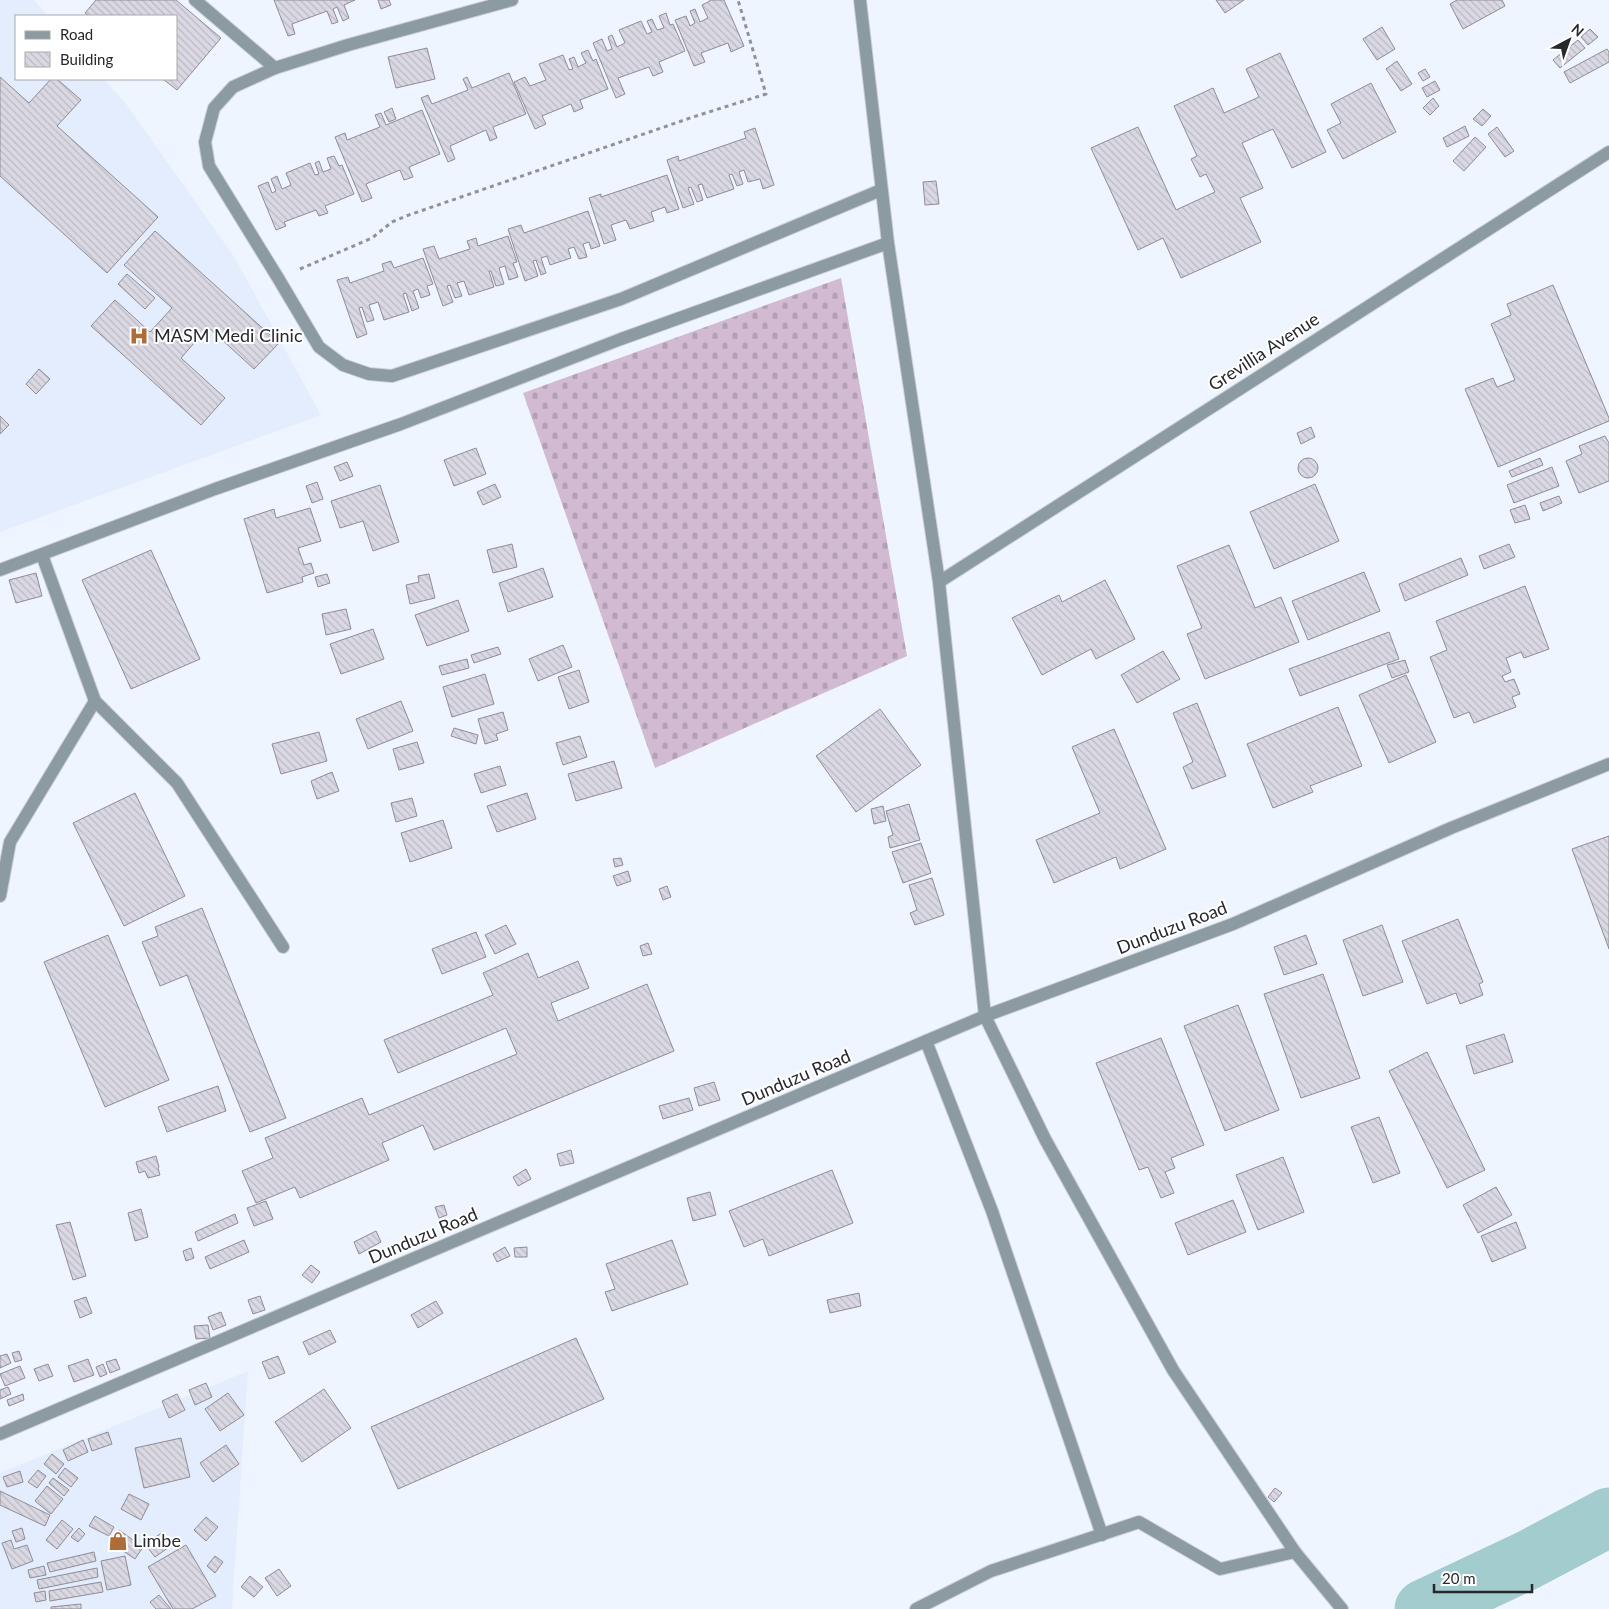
<svg xmlns="http://www.w3.org/2000/svg" width="1609" height="1609" viewBox="0 0 1609 1609" font-family="Lato,sans-serif">
	<style>
		.built { fill: #e4edfe }
		.cemetery { fill: url(#cemetery-stones) }
		.lines { fill: none; stroke-linecap: round; stroke-linejoin: round }
		.river { stroke: #a3cccf; stroke-width: 59 }
		.building { fill: url(#building-back-hatch); stroke: #8e8c96 }
		.minor-casing { stroke: #cbd0d8; stroke-width: 14 }
		.path { stroke: #8e9299; stroke-width: 3; stroke-dasharray: 4 4; stroke-linecap: butt }
		.minor { stroke: #8c9aa1; stroke-width: 12 }
		.labels { text-anchor: middle; stroke-width: 4; stroke-linejoin: round; paint-order: stroke }
		.poi-label { font-size: 18px; fill: #26282c; stroke: #fff; text-anchor: start }
		.street-label { font-size: 18px; fill: #26282c; stroke: #fff }
	</style>
	<defs>
		<pattern id="cemetery-stones" width="16" height="16" patternUnits="userSpaceOnUse" patternTransform="scale(1.25)"><rect width="16" height="16" fill="#d1bad2"/><path d="M2 7V4a2 2 0 0 1 4 0v3zM10 15v-3a2 2 0 0 1 4 0v3z" fill="#b3a0b4"/></pattern>
		<pattern id="building-back-hatch" width="6" height="6" patternUnits="userSpaceOnUse" patternTransform="scale(1.25)"><rect width="6" height="6" fill="#dad8e2"/><path d="M-1 5l2 2M0 0l6 6M5-1l2 2" fill="none" stroke="#bbb9c2"/></pattern>
	</defs>
	<rect width="100%" height="100%" fill="#eff5fe"/>
	<g class="built">
		<path d="M0 0H34L48 16H16V79H104L127 105 235 258 321 415 0 532Z"/>
		<path d="M248 1371 232 1609H0V1473Z"/>
	</g>
	<path class="cemetery" d="M841 278 907 656 655 768 523 393Z"/>
	<g class="lines">
		<path class="river" d="M1424 1609 1528 1560 1609 1517"/>
	</g>
	<g class="building">
		<path d="M96 0H176L221 38 177 90 163 79H176V16H89L85 13Z"/>
		<path d="M274 0H355L344 5 349 18 343 21 337 7 333 9 338 22 332 24 327 11 292 24 295 34 288 36Z"/>
		<path d="M378 0H389L391 5 381 9Z"/>
		<path d="M710 0H724L744 46 731 52 728 43 701 53 705 62 694 66 675 20 686 16 690 26 695 23 690 11 695 9 700 22 708 18 702 5 710 1Z"/>
		<path d="M1216 0H1244L1225 13Z"/>
		<path d="M1457 0H1502L1505 6 1463 29 1450 4Z"/>
		<path d="M666 13 670 25 673 24 685 51 659 62 663 72 653 76 649 67 618 78 625 94 616 98 593 43 602 39 607 51 612 49 608 37 612 35 617 47 625 43 619 30 641 21 647 34 652 32 647 21 652 19 657 30 664 28 659 16Z"/>
		<path d="M1382 27 1395 49 1377 60 1363 39Z"/>
		<path d="M1590 29 1598 37 1588 45 1581 37Z"/>
		<path d="M1578 40 1585 48 1560 68 1553 60Z"/>
		<path d="M427 48 435 79 396 88 388 57Z"/>
		<path d="M1607 49 1609 52V62L1570 83 1564 72Z"/>
		<path d="M588 50 593 61 596 59 608 89 580 100 583 108 574 112 571 104 542 116 546 124 535 129 514 82 525 77 530 86 546 80 539 64 563 55 569 70 573 69 569 59 574 57 578 67 586 63 581 53Z"/>
		<path d="M1280 53 1326 152 1292 168 1273 129 1242 143 1263 188 1240 198 1261 242 1181 278 1163 238 1138 250 1091 148 1138 127 1176 210 1215 192 1206 174 1200 177 1191 159 1197 156 1174 106 1213 88 1224 113 1259 97 1246 69Z"/>
		<path d="M1397 61 1412 84 1401 91 1386 69Z"/>
		<path d="M1425 69 1430 77 1423 81 1418 73Z"/>
		<path d="M509 73 526 114 493 127 497 138 490 141 486 130 450 146 455 159 448 162 421 98 428 95 432 104 468 90 463 79 467 77 472 88Z"/>
		<path d="M0 77 29 103 51 79H57L81 100 57 126 158 217 107 273 0 176Z"/>
		<path d="M1435 81 1440 90 1427 97 1422 88Z"/>
		<path d="M1371 83 1396 132 1343 159 1327 130 1341 123 1331 104Z"/>
		<path d="M1433 98 1439 106 1430 115 1423 108Z"/>
		<path d="M392 108 396 119 389 122 384 112Z"/>
		<path d="M1483 109 1491 116 1482 126 1473 119Z"/>
		<path d="M422 110 440 154 409 167 413 177 404 180 400 170 366 184 372 198 362 202 335 137 345 133 347 140 380 127 375 115 381 113 386 125Z"/>
		<path d="M1465 126 1469 136 1447 147 1443 138Z"/>
		<path d="M1497 127 1514 151 1505 157 1488 134Z"/>
		<path d="M755 128 774 185 763 189 760 179 748 182 744 170 739 172 743 184 737 186 732 174 729 175 734 189 707 198 702 184 698 185 703 200 697 202 691 187 688 188 694 204 683 208 667 160 678 156 679 161 746 138 744 132Z"/>
		<path d="M1475 137 1486 147 1464 171 1453 161Z"/>
		<path d="M334 156 339 166 342 165 354 194 325 206 328 213 319 216 316 210 284 222 286 226 276 230 258 186 268 182 272 193 276 191 271 179 277 176 282 189 291 185 286 173 310 163 315 175 319 174 315 163 319 161 323 172 331 169 327 158Z"/>
		<path d="M667 175 679 209 667 213 665 207 651 212 654 221 630 229 626 220 611 225 616 240 604 244 589 198 601 194V197Z"/>
		<path d="M936 181 939 204 925 205 923 182Z"/>
		<path d="M588 211 600 246 591 249 589 242 583 244 587 257 579 259 574 247 568 249 571 258 550 265 547 256 541 258 546 273 541 275 536 260 533 261 538 276 525 281 508 229 521 225 524 233Z"/>
		<path d="M155 231 279 343 254 369 208 327 181 358 225 398 201 425 91 326 115 300 150 332 172 308 124 265Z"/>
		<path d="M508 236 517 262 513 263 518 277 509 280 505 266 499 268 504 284 496 286 491 271H489L494 287 469 295 464 281 457 283 462 296 455 298 450 285 447 286 453 302 443 306 423 249 434 246 439 259 470 249 467 241 476 238 478 246Z"/>
		<path d="M423 258 433 284 427 286 430 295 421 298 418 289 413 291 419 308 412 311 406 293 403 294 409 312 384 320 378 302 369 305 374 320 367 322 362 307 359 308 367 334 357 338 337 280 348 277 350 283 384 271 382 264 391 261 394 268Z"/>
		<path d="M127 274 155 298 145 309 118 284Z"/>
		<path d="M1553 285 1609 418V421L1498 467 1465 389 1493 378 1497 387 1515 380 1491 324 1511 315 1507 304Z"/>
		<path d="M39 369 50 379 36 394 26 384Z"/>
		<path d="M0 416 9 425 0 434Z"/>
		<path d="M1311 427 1315 437 1301 444 1297 433Z"/>
		<path d="M1605 436 1609 443V481L1579 493 1566 461 1582 454 1579 446Z"/>
		<path d="M476 448 486 474 454 486 444 460Z"/>
		<circle cx="1308" cy="468" r="10"/>
		<path d="M1540 458 1543 465 1512 477 1509 471Z"/>
		<path d="M347 462 353 476 340 481 334 467Z"/>
		<path d="M1552 467 1559 486 1514 503 1507 485Z"/>
		<path d="M317 482 323 499 312 503 306 486Z"/>
		<path d="M495 484 501 497 483 505 477 492Z"/>
		<path d="M1315 484 1339 541 1274 569 1250 512Z"/>
		<path d="M380 485 399 542 373 551 363 521 340 528 331 501Z"/>
		<path d="M1559 496 1562 503 1543 511 1540 503Z"/>
		<path d="M1525 505 1530 519 1515 523 1510 510Z"/>
		<path d="M310 508 321 541 298 548 304 565 311 563 314 573 302 577 303 582 267 593 244 519 274 509 276 518Z"/>
		<path d="M512 544 517 567 493 573 487 550Z"/>
		<path d="M1509 544 1515 557 1484 569 1479 556Z"/>
		<path d="M1229 545 1255 608 1281 597 1299 642 1205 679 1187 634 1202 628 1177 566Z"/>
		<path d="M151 550 200 659 131 689 82 580Z"/>
		<path d="M1461 558 1468 575 1405 601 1399 584Z"/>
		<path d="M543 568 553 597 508 612 499 583Z"/>
		<path d="M1364 572 1380 611 1308 640 1292 601Z"/>
		<path d="M36 573 42 596 16 603 9 580Z"/>
		<path d="M327 574 330 583 318 587 315 577Z"/>
		<path d="M429 574 435 598 410 604 406 585 419 582 418 576Z"/>
		<path d="M1105 580 1135 639 1096 659 1091 649 1042 675 1012 618 1059 595 1062 602Z"/>
		<path d="M1525 586 1549 649 1524 658 1521 652 1506 658 1511 672 1502 676 1505 682 1514 679 1520 694 1512 697 1516 707 1474 723 1469 712 1454 718 1430 657 1447 650 1436 621Z"/>
		<path d="M458 600 469 631 427 646 415 615Z"/>
		<path d="M346 609 351 629 326 635 322 614Z"/>
		<path d="M373 629 384 659 341 674 330 644Z"/>
		<path d="M1389 632 1399 659 1300 696 1289 669Z"/>
		<path d="M563 645 572 667 538 681 529 659Z"/>
		<path d="M498 647 501 654 474 663 471 655Z"/>
		<path d="M1163 651 1180 679 1137 703 1121 675Z"/>
		<path d="M467 659 469 668 442 675 439 666Z"/>
		<path d="M1405 660 1409 672 1392 678 1387 665Z"/>
		<path d="M579 670 589 702 569 709 558 677Z"/>
		<path d="M485 674 494 704 452 717 443 687Z"/>
		<path d="M1406 675 1436 742 1389 763 1359 695Z"/>
		<path d="M401 701 413 731 368 749 356 719Z"/>
		<path d="M1197 703 1226 776 1192 789 1183 767 1193 762 1173 713Z"/>
		<path d="M1338 707 1362 766 1310 786 1313 792 1273 808 1247 744Z"/>
		<path d="M880 709 921 765 856 812 816 756Z"/>
		<path d="M503 712 508 730 496 734 498 740 485 744 478 719Z"/>
		<path d="M454 728 478 735 476 744 451 736Z"/>
		<path d="M1114 729 1166 849 1120 869 1116 857 1054 883 1036 840 1100 813 1072 747Z"/>
		<path d="M319 732 327 761 281 774 272 744Z"/>
		<path d="M580 736 587 757 563 765 556 743Z"/>
		<path d="M417 742 424 763 399 770 393 749Z"/>
		<path d="M614 761 622 788 576 801 568 774Z"/>
		<path d="M500 766 506 785 481 793 474 774Z"/>
		<path d="M332 772 339 791 317 799 311 781Z"/>
		<path d="M135 793 185 896 124 926 73 823Z"/>
		<path d="M527 793 536 819 497 832 487 806Z"/>
		<path d="M412 798 417 816 396 822 391 803Z"/>
		<path d="M909 804 920 840 890 848 888 837 893 835 886 811Z"/>
		<path d="M883 806 886 821 874 824 871 809Z"/>
		<path d="M443 820 452 848 410 862 401 833Z"/>
		<path d="M1609 836V949L1572 849Z"/>
		<path d="M921 843 931 873 903 883 892 852Z"/>
		<path d="M621 858 623 865 615 867 613 859Z"/>
		<path d="M628 871 631 881 617 886 613 876Z"/>
		<path d="M932 878 944 915 915 925 910 913 917 910 909 885Z"/>
		<path d="M667 886 671 897 663 900 659 889Z"/>
		<path d="M202 908 286 1118 250 1132 187 975 160 986 142 942 158 936 155 927Z"/>
		<path d="M1458 919 1483 982 1479 984 1483 995 1460 1004 1456 993 1427 1004 1402 941Z"/>
		<path d="M506 925 516 944 495 954 485 935Z"/>
		<path d="M1382 925 1403 982 1363 996 1343 940Z"/>
		<path d="M476 932 486 957 442 974 432 949Z"/>
		<path d="M108 935 169 1080 105 1107 44 962Z"/>
		<path d="M1306 935 1317 964 1284 975 1274 947Z"/>
		<path d="M648 943 652 954 643 956 640 946Z"/>
		<path d="M528 953 538 978 578 961 589 988 551 1003 558 1021 647 984 674 1051 434 1150 423 1125 382 1143 389 1160 300 1198 295 1187 256 1203 242 1171 273 1158 265 1138 362 1098 369 1115 517 1054 506 1028 398 1073 384 1040 493 995 483 973Z"/>
		<path d="M1323 974 1360 1078 1301 1098 1264 994Z"/>
		<path d="M1238 1005 1279 1110 1225 1131 1184 1026Z"/>
		<path d="M1504 1034 1513 1062 1474 1074 1466 1046Z"/>
		<path d="M1161 1038 1204 1145 1171 1158 1175 1168 1165 1172 1174 1193 1161 1198 1148 1167 1139 1170 1096 1063Z"/>
		<path d="M1427 1052 1485 1170 1447 1188 1389 1071Z"/>
		<path d="M714 1082 720 1100 699 1106 694 1088Z"/>
		<path d="M218 1086 226 1111 167 1132 158 1107Z"/>
		<path d="M689 1098 693 1110 663 1119 659 1106Z"/>
		<path d="M1379 1117 1400 1173 1373 1183 1351 1127Z"/>
		<path d="M571 1150 574 1163 560 1166 557 1154Z"/>
		<path d="M156 1156 159 1167 158 1168 160 1175 148 1178 145 1171 139 1173 136 1162Z"/>
		<path d="M1283 1157 1304 1212 1258 1230 1236 1175Z"/>
		<path d="M526 1169 531 1179 518 1186 513 1177Z"/>
		<path d="M832 1170 853 1223 769 1256 763 1239 744 1247 729 1211Z"/>
		<path d="M1496 1187 1512 1215 1478 1233 1463 1205Z"/>
		<path d="M710 1192 716 1215 693 1221 687 1198Z"/>
		<path d="M1233 1200 1246 1232 1188 1255 1175 1223Z"/>
		<path d="M266 1201 273 1219 254 1226 247 1208Z"/>
		<path d="M444 1205 447 1215 439 1218 435 1207Z"/>
		<path d="M141 1209 148 1237 135 1241 128 1213Z"/>
		<path d="M235 1214 238 1223 198 1241 195 1232Z"/>
		<path d="M70 1222 86 1276 73 1280 56 1225Z"/>
		<path d="M1516 1222 1526 1248 1492 1262 1481 1236Z"/>
		<path d="M376 1231 381 1242 359 1254 354 1242Z"/>
		<path d="M244 1240 249 1252 210 1269 205 1257Z"/>
		<path d="M672 1240 688 1284 612 1311 605 1292 615 1289 606 1264Z"/>
		<path d="M505 1247 510 1256 497 1262 493 1254Z"/>
		<path d="M527 1247V1257H515L514 1248Z"/>
		<path d="M191 1248 194 1258 186 1261 183 1251Z"/>
		<path d="M311 1265 320 1272 312 1283 302 1275Z"/>
		<path d="M859 1293 861 1306 830 1313 827 1300Z"/>
		<path d="M260 1296 265 1310 253 1314 248 1300Z"/>
		<path d="M86 1297 92 1313 80 1318 74 1301Z"/>
		<path d="M436 1301 443 1313 418 1328 411 1315Z"/>
		<path d="M221 1312 226 1325 213 1330 208 1317Z"/>
		<path d="M208 1325 210 1338 196 1339 194 1326Z"/>
		<path d="M330 1330 336 1342 309 1355 303 1342Z"/>
		<path d="M576 1338 604 1399 398 1489 371 1427Z"/>
		<path d="M19 1351 22 1360 15 1362 12 1353Z"/>
		<path d="M7 1354 11 1363 0 1368V1356Z"/>
		<path d="M278 1356 285 1373 269 1379 262 1362Z"/>
		<path d="M88 1359 94 1375 74 1382 68 1366Z"/>
		<path d="M116 1359 120 1369 110 1373 106 1362Z"/>
		<path d="M48 1364 53 1376 39 1381 34 1369Z"/>
		<path d="M103 1364 107 1374 100 1377 96 1367Z"/>
		<path d="M20 1366 25 1378 5 1386 0 1374Z"/>
		<path d="M206 1383 212 1397 195 1405 189 1390Z"/>
		<path d="M8 1387 11 1394 0 1399V1390Z"/>
		<path d="M324 1389 351 1428 302 1462 275 1422Z"/>
		<path d="M228 1393 244 1415 220 1431 205 1409Z"/>
		<path d="M23 1394 24 1400 9 1406 7 1400Z"/>
		<path d="M177 1394 185 1410 169 1418 162 1401Z"/>
		<path d="M108 1432 112 1444 92 1451 88 1439Z"/>
		<path d="M181 1438 190 1477 144 1488 135 1448Z"/>
		<path d="M83 1440 88 1452 68 1461 63 1450Z"/>
		<path d="M226 1445 239 1464 213 1482 200 1463Z"/>
		<path d="M52 1454 64 1464 56 1474 44 1464Z"/>
		<path d="M65 1468 78 1478 71 1487 58 1477Z"/>
		<path d="M38 1470 46 1476 37 1488 28 1482Z"/>
		<path d="M20 1471 23 1482 7 1487 3 1477Z"/>
		<path d="M53 1478 69 1490 64 1496 49 1483Z"/>
		<path d="M47 1486 63 1499 51 1514 35 1501Z"/>
		<path d="M1275 1488 1282 1493 1274 1502 1268 1497Z"/>
		<path d="M0 1491 50 1515 45 1526 0 1505Z"/>
		<path d="M129 1494 149 1504 141 1520 121 1509Z"/>
		<path d="M95 1516 114 1527 109 1536 89 1526Z"/>
		<path d="M206 1517 218 1527 206 1541 194 1530Z"/>
		<path d="M62 1520 73 1529 57 1549 46 1540Z"/>
		<path d="M22 1528 25 1539 16 1542 12 1531Z"/>
		<path d="M79 1528 85 1534 78 1542 71 1537Z"/>
		<path d="M119 1530 143 1547 135 1559 110 1542Z"/>
		<path d="M163 1532 172 1545 155 1557 145 1544Z"/>
		<path d="M11 1540 14 1549 27 1545 33 1561 12 1569 2 1543Z"/>
		<path d="M186 1545 216 1596 192 1609H173L148 1567Z"/>
		<path d="M94 1552 96 1561 50 1572 47 1563Z"/>
		<path d="M125 1556 131 1585 107 1590 101 1561Z"/>
		<path d="M215 1556 223 1562 215 1573 207 1566Z"/>
		<path d="M44 1566 46 1575 30 1578 28 1570Z"/>
		<path d="M97 1568 98 1577 39 1589 37 1580Z"/>
		<path d="M279 1569 291 1586 277 1596 265 1578Z"/>
		<path d="M250 1576 263 1587 254 1597 241 1587Z"/>
		<path d="M101 1582 103 1592 50 1601 49 1591Z"/>
		<path d="M45 1591 46 1600 36 1602 34 1593Z"/>
		<path d="M159 1595 171 1609H156L150 1602Z"/>
		<path d="M81 1604V1609H51V1607Z"/>
	</g>
	<g class="lines">
		<g class="minor-casing">
			<g id="minor">
				<path d="M195 0 275 68"/>
				<path d="M512 0 348 45 275 68 233 87 214 108 205 142 209 166 278 278 319 347 343 365 369 374 392 376 621 299 881 190"/>
				<path d="M860 0 888 243 939 582 985 1016 1045 1139 1173 1370 1295 1552 1342 1609"/>
				<path d="M42 555 95 701 177 783 283 947"/>
				<path d="M0 570 215 489 401 424 621 339 888 243"/>
				<path d="M939 582 1609 152"/>
				<path d="M0 896 10 842 95 701"/>
				<path d="M926 1041 992 1211 1102 1535"/>
				<path d="M0 1434 985 1016 1233 924 1451 828 1609 764"/>
				<path d="M916 1609 991 1571 1139 1522 1220 1569 1295 1552"/>
			</g>
		</g>
		<path class="path" d="M300 269 372 238 392 222 406 216 693 117 766 94 738 0"/>
		<use href="#minor" class="minor"/>
	</g>
	<defs>
		<g id="hospital-bare" transform="scale(1.5)"><path d="M-5-5h3v3.5h4V-5h3V5h-3V1.5h-4V5h-3Z" fill="#ae6d37" stroke="#fff" stroke-width="2.5" paint-order="stroke"/></g>
		<g id="shop-bare" transform="scale(1.5)"><path d="M-5-2.5h2.3a2.7 3.5 0 0 1 5.4 0H5L5.5 6h-11ZM-1.5-2.5h3a1.5 2.3 0 0 0-3 0Z" fill="#ae6d37" stroke="#fff" stroke-width="2.5" paint-order="stroke"/></g>
	</defs>
	<g fill-rule="evenodd">
		<use href="#hospital-bare" x="139" y="336"/>
		<use href="#shop-bare" x="118" y="1541"/>
	</g>
	<g class="labels">
		<g class="poi-label">
			<text x="154" y="342">MASM Medi Clinic</text>
			<text x="133" y="1547">Limbe</text>
		</g>
		<g class="street-label">
			<text transform="translate(1264 352) rotate(-33)" y="6">Grevillia Avenue</text>
			<text transform="translate(1172 928) rotate(-21)" y="6">Dunduzu Road</text>
			<text transform="translate(796 1078) rotate(-23)" y="6">Dunduzu Road</text>
			<text transform="translate(423 1236) rotate(-23)" y="6">Dunduzu Road</text>
		</g>
	</g>
	<rect x="15" y="15" width="162" height="65" fill="#ffffff" stroke="#a8a9ab"/>
	<rect x="25" y="31" width="25" height="8" fill="#8c9aa1" stroke="#a8a9ab"/>
	<text x="60" y="40" font-size="15" fill="#26282c">Road</text>
	<rect x="25" y="52" width="25" height="15" fill="url(#building-back-hatch)" stroke="#a8a9ab"/>
	<text x="60" y="65" font-size="15" fill="#26282c">Building</text>
	<g transform="translate(1569 40) rotate(41)" stroke="#ffffff" stroke-width="4" paint-order="stroke">
	<path d="M0-4L9 19L0 12L-9 19Z" fill="#26282c"/>
	<text y="-8" font-size="14" font-weight="bold" text-anchor="middle" fill="#26282c">N</text>
	</g>
	<path d="M1434 1584v8h98v-8" fill="none" stroke="#26282c" stroke-width="2.5"/>
	<text x="1442" y="1584" font-size="15" fill="#26282c" stroke="#ffffff" stroke-width="4" paint-order="stroke">20 m</text>
</svg>
